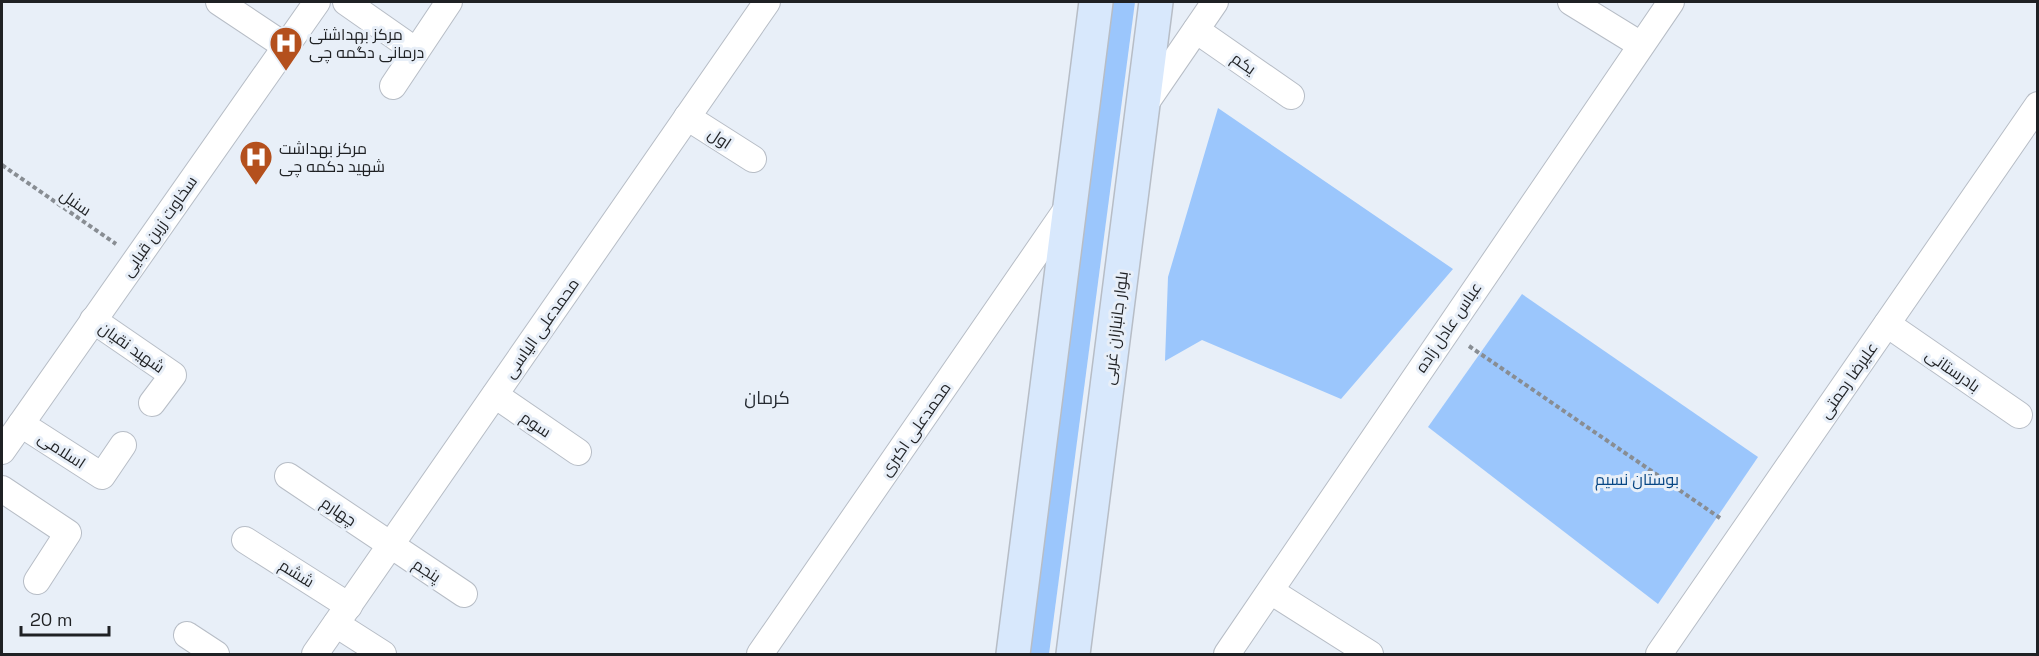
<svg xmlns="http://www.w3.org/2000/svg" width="2039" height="656" viewBox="0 0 2039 656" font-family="'Space Grotesk',Cairo,sans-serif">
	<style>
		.green { fill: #9bc6fc }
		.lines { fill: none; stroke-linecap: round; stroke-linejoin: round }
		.minor-casing { stroke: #b7bdc6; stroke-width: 28 }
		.secondary-casing { stroke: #b7bdc6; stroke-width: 36 }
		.path { stroke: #888d93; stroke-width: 4; stroke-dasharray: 4.5 3; stroke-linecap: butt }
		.minor { stroke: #fff; stroke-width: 26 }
		.secondary { stroke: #d8e8fc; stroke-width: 33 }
		.labels { text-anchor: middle; stroke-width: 6; stroke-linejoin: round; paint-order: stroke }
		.poi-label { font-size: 16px; fill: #1f2124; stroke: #e8eff8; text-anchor: start }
		.street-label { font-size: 16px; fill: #1f2124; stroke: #e8eff8 }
		.park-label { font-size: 16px; fill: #074684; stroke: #e8eff8 }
		.neighbourhood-label { font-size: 18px; fill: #262b32; stroke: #e8eff8 }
	</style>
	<rect width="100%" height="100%" fill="#e8eff8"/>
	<g class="green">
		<path d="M1112 2H1135L1049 654H1028Z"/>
		<path d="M1218 108 1453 269 1341 399 1202 340 1165 361 1168 277Z"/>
		<path d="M1522 294 1758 457 1658 604 1428 427Z"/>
	</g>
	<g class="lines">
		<g class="minor-casing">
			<g id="minor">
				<path d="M219 2 285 46"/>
				<path d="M346 2 416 51"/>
				<path d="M1571 2 1641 45"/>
				<path d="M1196 30 1291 96"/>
				<path d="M393 86 449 2"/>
				<path d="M1143 107 1215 2"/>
				<path d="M687 117 753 159"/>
				<path d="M93 320 173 375 152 403"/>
				<path d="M1887 324 2019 415"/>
				<path d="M495 395 578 452"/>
				<path d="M21 424 102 476 123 445"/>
				<path d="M2 451 317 2"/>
				<path d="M288 476 464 594"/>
				<path d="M2 489 68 533 37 581"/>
				<path d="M245 540 349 606"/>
				<path d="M1272 592 1370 654"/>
				<path d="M336 624 383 654"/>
				<path d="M187 635 216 654"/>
				<path d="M315 654 767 2"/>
				<path d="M760 654 1069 206"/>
				<path d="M1227 654 1671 2"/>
				<path d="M1659 654 2038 105"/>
			</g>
		</g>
		<g class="secondary-casing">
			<g id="secondary">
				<path d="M1013 654 1096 2"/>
				<path d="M1073 654 1156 2"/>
			</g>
		</g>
		<g class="path">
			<path d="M2 165 116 244"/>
			<path d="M1469 346 1720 518"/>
		</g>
		<use href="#minor" class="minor"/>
		<use href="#secondary" class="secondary"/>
	</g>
	<defs>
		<g id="hospital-pin" transform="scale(1.725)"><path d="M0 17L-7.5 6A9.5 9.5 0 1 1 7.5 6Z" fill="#b4501d" stroke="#e8eff8"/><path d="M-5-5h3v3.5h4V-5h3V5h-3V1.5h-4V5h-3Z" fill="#fff"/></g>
	</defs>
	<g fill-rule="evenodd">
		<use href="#hospital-pin" x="286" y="43"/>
		<use href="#hospital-pin" x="256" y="157"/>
	</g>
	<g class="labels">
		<g class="poi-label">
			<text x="309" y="40">مرکز بهداشتی<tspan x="309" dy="18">درمانی دگمه چی</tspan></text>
			<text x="279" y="154">مرکز بهداشت<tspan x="279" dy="18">شهید دکمه چی</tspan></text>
		</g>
		<g class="street-label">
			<text transform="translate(1244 63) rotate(35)" y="6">یکم</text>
			<text transform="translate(720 138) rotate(33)" y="6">اول</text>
			<text transform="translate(76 202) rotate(35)" y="6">سنبل</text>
			<text transform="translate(159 226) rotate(-55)" y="6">سخاوت زرین قبایی</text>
			<text transform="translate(1448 327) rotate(-56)" y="6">عباس عادل زاده</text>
			<text transform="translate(541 328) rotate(-55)" y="6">محمدعلی الیاسی</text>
			<text transform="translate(1115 328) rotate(-83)" y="6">بلوار جانبازان غربی</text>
			<text transform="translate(132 347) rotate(35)" y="6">شهید نقیان</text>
			<text transform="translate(1953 370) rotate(35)" y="6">بادرستانی</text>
			<text transform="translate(1848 380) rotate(-55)" y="6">علیرضا رحمتی</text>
			<text transform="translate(536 424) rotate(34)" y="6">سوم</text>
			<text transform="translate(915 429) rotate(-55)" y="6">محمدعلی اکبری</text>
			<text transform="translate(62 450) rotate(33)" y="6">اسلامی</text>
			<text transform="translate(339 511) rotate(34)" y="6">چهارم</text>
			<text transform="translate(427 570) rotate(33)" y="6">پنجم</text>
			<text transform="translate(297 573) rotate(32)" y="6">ششم</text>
		</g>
		<g class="park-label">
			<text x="1637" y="485">بوستان نسیم</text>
		</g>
		<g class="neighbourhood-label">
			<text x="767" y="404">کرمان</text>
		</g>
	</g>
	<rect width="2039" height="656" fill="none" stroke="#1f2124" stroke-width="6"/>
	<path d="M21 626v9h88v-9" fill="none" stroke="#1f2124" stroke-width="3"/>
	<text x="30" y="626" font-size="18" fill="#1f2124" stroke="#e8eff8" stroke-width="4.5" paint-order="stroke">20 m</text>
</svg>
